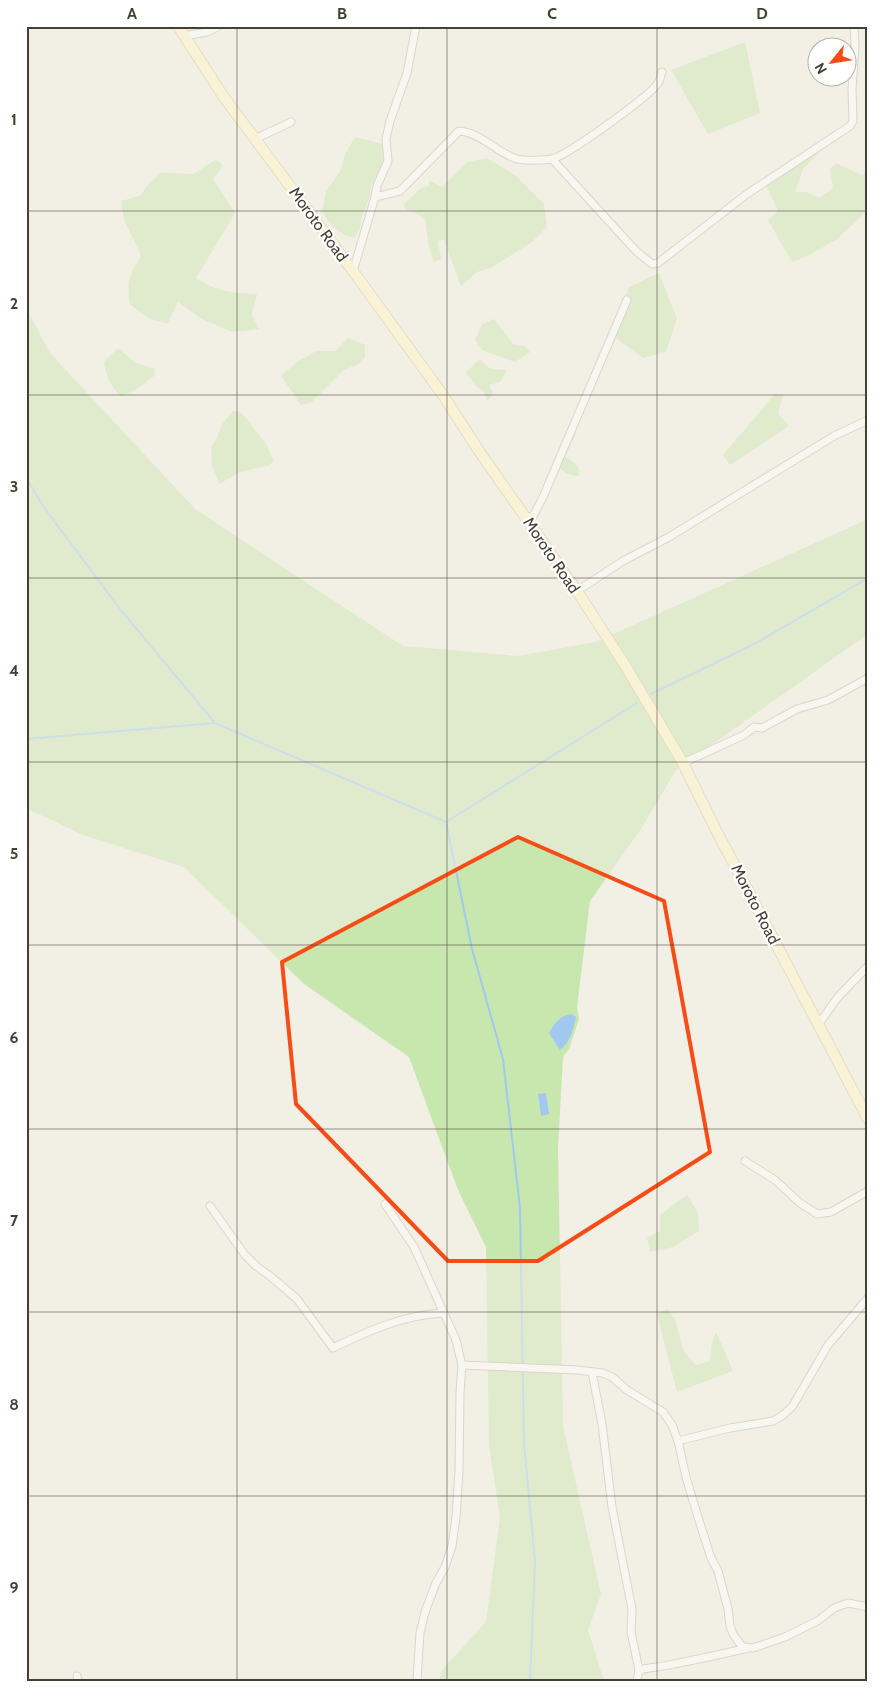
<svg xmlns="http://www.w3.org/2000/svg" width="894" height="1707" viewBox="0 0 894 1707" font-family="Cabin,sans-serif">
	<style>
		.green { fill: #c8e7ae }
		.water { fill: #a1c8ef }
		.lines { fill: none; stroke-linecap: round; stroke-linejoin: round }
		.stream { stroke: #a1c8ef; stroke-width: 2 }
		.minor-casing { stroke: #beb8a8; stroke-width: 9 }
		.secondary-casing { stroke: #d2c795; stroke-width: 12 }
		.minor { stroke: #fff; stroke-width: 7 }
		.secondary { stroke: #fef5c3; stroke-width: 10 }
		.marked { fill: none; stroke: #f84c16; stroke-width: 4; stroke-linejoin: round }
		.grid { fill: none; stroke: #454035; stroke-width: 1; stroke-opacity: 0.55 }
		.labels { text-anchor: middle; stroke-width: 4.5; stroke-linejoin: round; paint-order: stroke }
		.street-label { font-size: 16px; fill: #454035; stroke: #fff }
		.neatline { fill: none; stroke: #454035; stroke-width: 2 }
		.grid-label { font-size: 16px; text-anchor: middle; font-weight: bold; fill: #454035 }
	</style>
	<rect width="100%" height="100%" fill="#f2efe5"/>
	<g class="green">
		<path d="M745 42 760 113 708 134 671 70Z"/>
		<path d="M355 137 382 144 383 160 378 176 371 185 370 197 361 219 360 229 354 238C339 235 331 224 322 212L326 192 341 170 345 154Z"/>
		<path d="M820 152 803 169 795 192H806L819 198 833 188 830 169 836 163 862 175 868 171V210L837 239 810 255 792 262 768 220 778 211 763 179Z"/>
		<path d="M487 158 516 176 544 204 547 227 532 242 491 268 477 272 461 286 444 240 438 241 441 259 434 262 429 248 425 218 405 208 404 204 421 188 429 186V180L442 187 467 162Z"/>
		<path d="M216 159 223 166 213 179 235 213 196 278C219 292 230 293 257 294L252 315 259 329 232 332 202 319 178 302 168 323C152 322 142 314 130 304 126 279 130 276 141 255L124 220 121 201 140 196 147 186 160 173 194 174Z"/>
		<path d="M659 273 677 319 666 352 643 358 612 335 629 287Z"/>
		<path d="M26 308 50 353 196 510 403 646 518 656 596 642 868 519V634L676 770 641 829 590 901 577 1007 579 1019 569 1049 563 1057 558 1149 563 1426 601 1594 588 1630 604 1681H439L442 1670 486 1622 500 1518 489 1445 486 1247 458 1190 409 1057 304 984 184 867 83 835 26 808Z"/>
		<path d="M494 319 514 345 525 346 530 352 515 362 482 350 475 340 482 324Z"/>
		<path d="M348 338 365 345V357L358 364 344 370 311 403 301 405 281 376 297 362 316 351H335Z"/>
		<path d="M118 348 136 363 155 369 154 376 136 389 121 397C111 386 106 377 104 362Z"/>
		<path d="M481 360C491 373 494 368 507 370L500 382 489 385 493 394 487 401 484 391 477 387 466 373 477 361Z"/>
		<path d="M775 394 783 395 778 414 789 426 730 465 723 455Z"/>
		<path d="M233 411 241 412 266 444 274 461 268 466 240 472 219 484 212 465 211 447 217 438 222 424Z"/>
		<path d="M572 430 576 433 565 456C573 462 581 466 579 476 570 475 562 473 558 465Z"/>
		<path d="M687 1195 698 1213 699 1231 673 1247 650 1252 647 1238 660 1231V1215Z"/>
		<path d="M667 1309 675 1319 684 1352 696 1365 710 1361 712 1343 716 1332 733 1371 677 1392 657 1314Z"/>
	</g>
	<g class="water">
		<path d="M571 1014 576 1017C573 1029 571 1042 560 1050L549 1033C555 1023 559 1016 571 1014Z"/>
		<path d="M546 1093 549 1114 541 1116 538 1094Z"/>
	</g>
	<g class="lines">
		<g class="stream">
			<path d="M26 478 45 509 120 609 215 723 446 822"/>
			<path d="M651 694 756 643 868 578"/>
			<path d="M26 739 215 723"/>
			<path d="M446 822 472 949 503 1059 520 1208 524 1444 535 1561 530 1681"/>
			<path d="M446 822 637 703"/>
		</g>
		<g class="minor-casing">
			<g id="minor">
				<path d="M184 36 207 32 219 26"/>
				<path d="M255 139 291 122"/>
				<path d="M552 159 636 251 652 264 658 263 747 194 850 126 853 121 852 89 855 46 854 26"/>
				<path d="M375 197 400 191 459 131C482 133 497 153 517 159 524 161 545 160 552 159 568 155 650 96 658 83 660 80 661 75 662 72"/>
				<path d="M353 271 375 197 377 186 388 161 386 139 390 121 407 73 416 26"/>
				<path d="M530 522 543 497 627 300"/>
				<path d="M577 591 623 561 669 537 834 436 868 420"/>
				<path d="M683 763 744 735 754 727 762 728 797 709 828 700 868 678"/>
				<path d="M818 1025 838 997 868 966"/>
				<path d="M745 1161 775 1180 800 1203 817 1214 831 1212 868 1191"/>
				<path d="M385 1204 414 1247 456 1340 462 1365 460 1393 459 1470 456 1517 452 1546 445 1567 436 1583 425 1612 420 1633 417 1681"/>
				<path d="M210 1206 245 1255 256 1266 270 1276 297 1299 333 1348C368 1331 403 1315 443 1313"/>
				<path d="M462 1365 577 1370 603 1373 612 1377 627 1390 663 1412 672 1425 678 1441 730 1428 773 1421 783 1415 792 1407 828 1345 868 1298"/>
				<path d="M592 1372 602 1424 612 1507 632 1609 631 1632 639 1670"/>
				<path d="M678 1441 686 1477 697 1514 711 1558 718 1571 728 1609 730 1626 733 1634 741 1645 744 1647 753 1648 785 1637 819 1620 834 1608 848 1603 868 1607"/>
				<path d="M77 1676 78 1681"/>
				<path d="M637 1681 639 1670C651 1667 662 1667 674 1664 699 1659 723 1654 748 1648"/>
			</g>
		</g>
		<g class="secondary-casing">
			<path id="secondary" d="M178 26 223 96 353 271 445 398 479 451 577 591 625 665 683 763 716 830 868 1119"/>
		</g>
		<use href="#minor" class="minor"/>
		<use href="#secondary" class="secondary"/>
	</g>
	<path d="M0 0H894V1707H0ZM518 837 664 901 710 1152 538 1261H448L296 1104 282 962Z" fill="#f2efe5" fill-opacity=".55" fill-rule="evenodd"/>
	<path class="marked" d="M518 837 664 901 710 1152 538 1261H448L296 1104 282 962Z"/>
	<path class="grid" d="M237 26V1681M447 26V1681M657 26V1681M26 211H868M26 395H868M26 578H868M26 762H868M26 945H868M26 1129H868M26 1312H868M26 1496H868"/>
	<g class="labels">
		<g class="street-label">
			<text transform="translate(319 224) rotate(54)" y="6">Moroto Road</text>
			<text transform="translate(552 555) rotate(56)" y="6">Moroto Road</text>
			<text transform="translate(756 904) rotate(63)" y="6">Moroto Road</text>
		</g>
	</g>
	<rect width="894" height="1707" fill="none" stroke="#ffffff" stroke-width="55"/>
	<g transform="translate(832 62) rotate(240)"><circle r="24" fill="#ffffff" stroke="#b5b3ae"/>
	<path d="M0-4L9 19L0 12L-9 19Z" fill="#f84c16"/>
	<text y="-8" font-size="14" font-weight="bold" text-anchor="middle" fill="#454035">N</text>
	</g>
	<rect x="28" y="28" width="838" height="1652" class="neatline"/>
	<g class="grid-label">
		<text x="132" y="19">A</text>
		<text x="342" y="19">B</text>
		<text x="552" y="19">C</text>
		<text x="762" y="19">D</text>
		<text x="14" y="125">1</text>
		<text x="14" y="309">2</text>
		<text x="14" y="492">3</text>
		<text x="14" y="676">4</text>
		<text x="14" y="859">5</text>
		<text x="14" y="1043">6</text>
		<text x="14" y="1226">7</text>
		<text x="14" y="1410">8</text>
		<text x="14" y="1593">9</text>
	</g>
</svg>
